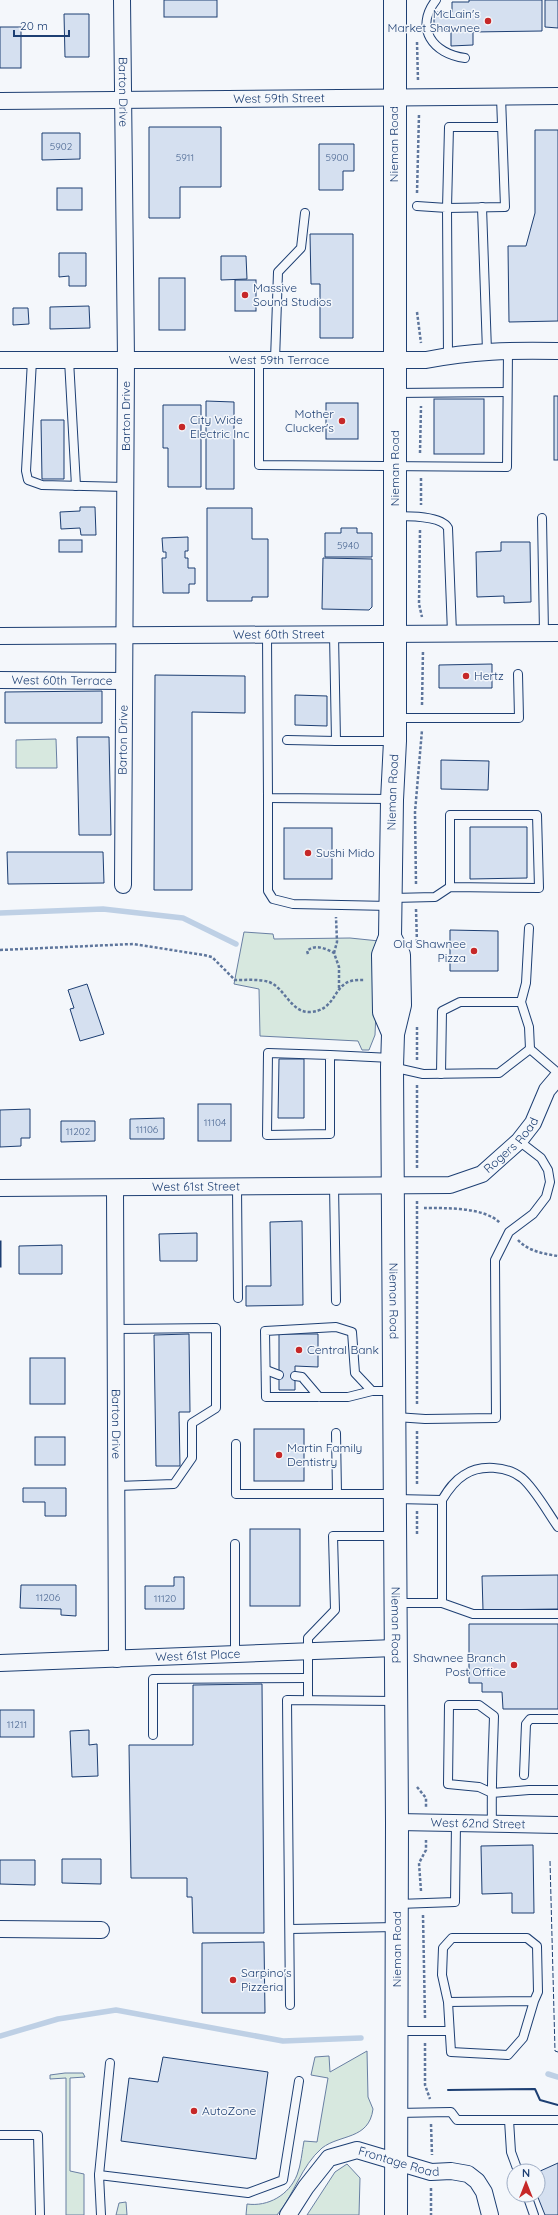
<svg xmlns="http://www.w3.org/2000/svg" width="558" height="2215" viewBox="0 0 558 2215" font-family="Quicksand,sans-serif">
	<style>
		.green { fill: #d7e8df; stroke: #687fa3 }
		.lines { fill: none; stroke-linecap: round; stroke-linejoin: round }
		.stream { stroke: #bed0e5; stroke-width: 5.5 }
		.building { fill: #d5e0f0; stroke: #1d3f73 }
		.lane-casing { stroke: #1d3f73; stroke-width: 10 }
		.street-casing { stroke: #1d3f73; stroke-width: 18 }
		.secondary-casing { stroke: #1d3f73; stroke-width: 24 }
		.path { stroke: #5e769c; stroke-width: 2.5; stroke-dasharray: 3 2; stroke-linecap: butt }
		.lane { stroke: #f4f7fb; stroke-width: 8 }
		.street { stroke: #f4f7fb; stroke-width: 16 }
		.secondary { stroke: #f4f7fb; stroke-width: 22 }
		.fence { stroke: #1d3f73; stroke-width: 1; stroke-dasharray: 5 2; stroke-linecap: butt }
		.wall { stroke: #1d3f73; stroke-width: 2 }
		.poi-dot { fill: #c62828; stroke: #f4f7fb; stroke-width: 1.5 }
		.labels { text-anchor: middle; stroke-width: 3; stroke-linejoin: round; paint-order: stroke }
		.number-label { font-size: 10px; fill: #4b6792 }
		.poi-label { font-size: 12px; fill: #1d3f73; stroke: #f4f7fb; text-anchor: start }
		.street-label { font-size: 12px; fill: #1d3f73; stroke: #f4f7fb }
	</style>
	<rect width="100%" height="100%" fill="#f4f7fb"/>
	<g class="green">
		<path d="M56 739 57 768H16V740Z"/>
		<path d="M244 932 273 934 274 939 350 938 379 941 375 1035 369 1050H362L358 1041 260 1036 259 989 234 984Z"/>
		<path d="M367 2051 368 2097 373 2109C369 2140 340 2134 322 2148 301 2166 294 2195 277 2215H246L247 2204C268 2207 289 2195 297 2175 301 2165 302 2152 304 2141L317 2142 328 2078 311 2075 315 2057 329 2056 330 2072Z"/>
		<path d="M65 2073H83L85 2077 70 2078V2171L84 2174V2215H66V2078L50 2079V2075Z"/>
		<path d="M347 2164 360 2178 359 2215H307L335 2172Z"/>
		<path d="M126 2202 127 2215H116L119 2203Z"/>
	</g>
	<g class="lines">
		<g class="stream">
			<path d="M0 913 103 909 183 918 236 944"/>
			<path d="M0 2036 58 2019 116 2010 283 2041 361 2038"/>
			<path d="M548 2074 558 2077"/>
		</g>
	</g>
	<g class="building">
		<rect x="164" y="0" width="53" height="17"/>
		<path d="M469 0H542V31L473 32V45L451 46V29H434V12H452V2H469Z"/>
		<path d="M545 0H558V28L545 27Z"/>
		<path d="M64 14H89V57H65Z"/>
		<rect x="0" y="27" width="21" height="41"/>
		<path d="M149 127H221V187H180V218H149Z"/>
		<path d="M535 130H558V321L509 322 508 246H526L535 213Z"/>
		<path d="M42 133H80V159L42 160Z"/>
		<path d="M319 144H354V171H343V190H319Z"/>
		<rect x="57" y="188" width="25" height="22"/>
		<path d="M310 234H353V338H320V284H311Z"/>
		<path d="M59 253H86V286H69V276L59 277Z"/>
		<path d="M221 256H246L247 279 221 280Z"/>
		<rect x="159" y="278" width="26" height="52"/>
		<rect x="235" y="280" width="21" height="31"/>
		<path d="M89 306 90 328 50 329V307Z"/>
		<path d="M13 308H28L29 324 13 325Z"/>
		<rect x="554" y="396" width="4" height="64"/>
		<rect x="434" y="399" width="50" height="55"/>
		<path d="M206 401 234 402V489H206Z"/>
		<rect x="326" y="403" width="32" height="36"/>
		<path d="M163 405H201V487H168V448H163Z"/>
		<path d="M41 420H64V479H42Z"/>
		<path d="M80 507H95L96 535H81L80 528 61 529 60 512 80 511Z"/>
		<path d="M207 508H252V539H268V597H252V601H207Z"/>
		<path d="M341 528H357V533H372V557H325V533H341Z"/>
		<path d="M188 537V551H185V558H188V568H195V584H189V593H163L162 558H166V552H163L162 538Z"/>
		<rect x="59" y="540" width="23" height="12"/>
		<path d="M501 542H530L531 602 504 603V596L477 597 476 552 501 551Z"/>
		<path d="M323 558 372 559V607L369 610 322 609Z"/>
		<path d="M492 664V688H439V665Z"/>
		<path d="M155 675 245 676V713L192 712V890H154Z"/>
		<path d="M102 691V723H5V692Z"/>
		<path d="M295 695 327 696V726L295 725Z"/>
		<path d="M77 737H109L111 835H79Z"/>
		<path d="M441 760 489 761 488 790 441 789Z"/>
		<path d="M470 827H527V878L470 879Z"/>
		<rect x="284" y="828" width="48" height="51"/>
		<path d="M7 852H103L104 883 8 884Z"/>
		<path d="M450 930 498 931V971H450Z"/>
		<path d="M87 984 104 1034 80 1041 70 1009 74 1008 68 990Z"/>
		<path d="M279 1059H304V1118H278Z"/>
		<rect x="198" y="1104" width="33" height="37"/>
		<path d="M30 1109V1138H21V1146L0 1147V1110Z"/>
		<path d="M164 1118V1139H130V1119Z"/>
		<path d="M61 1121H95V1141L61 1142Z"/>
		<path d="M302 1221 303 1305 246 1306V1286H271L270 1222Z"/>
		<path d="M197 1233V1261H160L159 1234Z"/>
		<rect x="0" y="1241" width="1" height="26"/>
		<path d="M62 1245V1274H19V1246Z"/>
		<path d="M189 1334 190 1412H179L180 1466H156L154 1335Z"/>
		<path d="M279 1334H318V1367L295 1366V1390H279Z"/>
		<rect x="30" y="1358" width="35" height="46"/>
		<rect x="254" y="1429" width="50" height="52"/>
		<rect x="35" y="1437" width="30" height="28"/>
		<path d="M23 1488H66V1516H45V1502H23Z"/>
		<rect x="250" y="1529" width="50" height="77"/>
		<path d="M558 1575V1609L483 1610 482 1576Z"/>
		<path d="M174 1577H184V1609H145V1586H174Z"/>
		<path d="M21 1585H76V1616L61 1615V1609L20 1608Z"/>
		<path d="M469 1624H558V1709H503L502 1692H482V1683H469Z"/>
		<path d="M262 1684 264 1933H193L192 1897H187V1878H131L129 1745H193V1685Z"/>
		<rect x="0" y="1710" width="34" height="27"/>
		<path d="M89 1730V1745L97 1744 98 1776 72 1777 70 1731Z"/>
		<path d="M533 1845 534 1913H512V1893L482 1894 481 1846Z"/>
		<path d="M62 1859H101V1884L62 1883Z"/>
		<path d="M0 1860H35V1885L0 1884Z"/>
		<path d="M264 1942 265 2013H202V1943Z"/>
		<path d="M163 2057 268 2072 256 2159 121 2141 129 2078 158 2082Z"/>
		<path d="M558 2163V2215H545L537 2195 538 2172Z"/>
	</g>
	<g class="lines">
		<g class="lane-casing">
			<g id="lane">
				<path d="M436 0C414 28 433 54 465 58"/>
				<path d="M501 97 505 207 447 208 449 127H502"/>
				<path d="M417 206 447 208 448 356"/>
				<path d="M482 207 487 351"/>
				<path d="M32 360 26 471 28 480 42 485 126 487"/>
				<path d="M69 360 76 486"/>
				<path d="M259 360V465L507 467 508 350"/>
				<path d="M275 360 278 272 301 248 305 213"/>
				<path d="M396 393 507 392"/>
				<path d="M396 516C408 516 442 516 448 528L452 633"/>
				<path d="M542 518 544 633"/>
				<path d="M267 634 268 798 391 799"/>
				<path d="M334 634 336 741H394"/>
				<path d="M396 718H519L518 674"/>
				<path d="M287 740 336 741"/>
				<path d="M268 798V891L273 899 293 904 390 906"/>
				<path d="M392 898 435 897 450 887 539 888 537 815H450V887"/>
				<path d="M529 928 526 983 521 1002 529 1027 530 1049"/>
				<path d="M330 1055 268 1053 267 1135 330 1134V1055L391 1058"/>
				<path d="M392 1067 423 1074 499 1073 530 1049 558 1073"/>
				<path d="M441 1074 442 1011 460 1002H521"/>
				<path d="M334 1185 336 1301"/>
				<path d="M237 1187 238 1298"/>
				<path d="M116 1329 216 1328V1408L192 1423V1458L174 1484 117 1486"/>
				<path d="M266 1370 279 1375"/>
				<path d="M295 1376 302 1377 319 1397"/>
				<path d="M372 1391 355 1373 352 1332 336 1327 265 1331 266 1397H348L372 1391H394"/>
				<path d="M396 1417 425 1419 496 1418 495 1260 509 1232 533 1214 546 1197 550 1182 548 1170 541 1158 519 1141"/>
				<path d="M336 1433 337 1494"/>
				<path d="M236 1444V1494H394"/>
				<path d="M396 1499 442 1500V1603H397"/>
				<path d="M442 1500C448 1490 454 1481 464 1475 480 1464 507 1466 522 1478 535 1489 548 1513 558 1527"/>
				<path d="M235 1544V1654"/>
				<path d="M442 1603 473 1614H558"/>
				<path d="M308 1700V1638L335 1610 333 1536H394"/>
				<path d="M153 1735V1679L308 1678"/>
				<path d="M524 1775 526 1724 530 1719H558"/>
				<path d="M492 1823C491 1787 493 1752 494 1716L479 1705H449L448 1784 479 1787 492 1793 529 1790H558"/>
				<path d="M398 1904 455 1902 456 1823"/>
				<path d="M290 1929 396 1927"/>
				<path d="M448 2002 534 2001 523 2038 508 2055 451 2052 448 2002 442 1975 443 1948 452 1938H527L537 1946 538 1992 534 2001"/>
				<path d="M290 2005 287 1700 395 1701"/>
				<path d="M398 2031H449"/>
				<path d="M397 2113 451 2112 457 2120H558"/>
				<path d="M509 2120 511 2152 518 2171"/>
				<path d="M0 2135H38L40 2215"/>
				<path d="M99 2175 110 2063"/>
				<path d="M527 2195 534 2215"/>
				<path d="M101 2215 99 2175 248 2193 283 2180 299 2081"/>
			</g>
		</g>
		<g class="street-casing">
			<g id="street">
				<path id="s1" d="M122 0 126 360 123 885"/>
				<path id="s2" d="M0 101 558 96"/>
				<path id="s3" d="M0 360H426C472 351 511 350 558 351"/>
				<path id="s4" d="M0 636 558 633"/>
				<path id="s5" d="M0 680 124 681"/>
				<path id="s6" d="M0 1188 450 1185 482 1174 519 1141 533 1123 547 1090 558 1077"/>
				<path id="s7" d="M115 1188 117 1659"/>
				<path id="s8" d="M0 1663 395 1648"/>
				<path id="s9" d="M397 1822 558 1825"/>
				<path d="M0 1929 101 1930"/>
				<path id="s10" d="M288 2215 306 2187 329 2158 357 2150 431 2172 451 2171 468 2174 477 2181 484 2192 490 2215"/>
			</g>
		</g>
		<g class="secondary-casing">
			<g id="secondary">
				<path id="s11" d="M390 937 399 955 400 1005 393 1034 392 1067 397 1822 396 2215"/>
				<path id="s12" d="M393 1033 384 1012 383 955 390 937 392 800 395 741V0"/>
			</g>
		</g>
		<g class="path">
			<path d="M417 42 418 81"/>
			<path d="M417 193 419 114"/>
			<path d="M417 312 421 343"/>
			<path d="M420 453 421 406"/>
			<path d="M421 478V505"/>
			<path d="M420 530 419 604 422 617"/>
			<path d="M422 705 423 650"/>
			<path d="M416 884 415 812 422 730"/>
			<path d="M416 909 417 944"/>
			<path d="M0 950 133 944 204 955 212 957 235 980C245 980 260 979 269 982 285 988 291 1013 310 1012 333 1011 333 991 346 983 351 980 358 980 364 980"/>
			<path d="M334 953 337 942 336 917"/>
			<path d="M308 954 307 951C315 944 325 948 334 953L339 967V988"/>
			<path d="M417 1027V1060"/>
			<path d="M417 1085V1168"/>
			<path d="M417 1201V1406"/>
			<path d="M424 1208C445 1208 485 1207 500 1223"/>
			<path d="M518 1240C528 1251 544 1254 558 1256"/>
			<path d="M417 1431V1486"/>
			<path d="M417 1511V1534"/>
			<path d="M417 1787 426 1798V1807"/>
			<path d="M421 1891 419 1863 426 1850V1840"/>
			<path d="M423 1915 425 2018"/>
			<path d="M425 2043V2085L430 2099"/>
			<path d="M431 2124 432 2155"/>
			<path d="M431 2188V2215"/>
		</g>
		<use href="#lane" class="lane"/>
		<use href="#street" class="street"/>
		<use href="#secondary" class="secondary"/>
		<path class="fence" d="M550 1861 555 2051 558 2052"/>
		<path class="wall" d="M448 2090 535 2089 540 2100 558 2105"/>
	</g>
	<g class="poi-dot">
		<circle cx="488" cy="21" r="4"/>
		<circle cx="245" cy="295" r="4"/>
		<circle cx="342" cy="421" r="4"/>
		<circle cx="182" cy="427" r="4"/>
		<circle cx="466" cy="676" r="4"/>
		<circle cx="308" cy="853" r="4"/>
		<circle cx="474" cy="951" r="4"/>
		<circle cx="299" cy="1350" r="4"/>
		<circle cx="279" cy="1455" r="4"/>
		<circle cx="514" cy="1665" r="4"/>
		<circle cx="233" cy="1980" r="4"/>
		<circle cx="194" cy="2111" r="4"/>
	</g>
	<g class="labels">
		<g class="number-label">
			<text x="61" y="150">5902</text>
			<text x="185" y="161">5911</text>
			<text x="337" y="161">5900</text>
			<text x="348" y="549">5940</text>
			<text x="215" y="1126">11104</text>
			<text x="147" y="1133">11106</text>
			<text x="78" y="1135">11202</text>
			<text x="48" y="1601">11206</text>
			<text x="165" y="1602">11120</text>
			<text x="17" y="1728">11211</text>
		</g>
		<g class="poi-label">
			<text x="480" y="18" text-anchor="end">McLain's<tspan x="480" dy="14">Market Shawnee</tspan></text>
			<text x="253" y="292">Massive<tspan x="253" dy="14">Sound Studios</tspan></text>
			<text x="334" y="418" text-anchor="end">Mother<tspan x="334" dy="14">Clucker's</tspan></text>
			<text x="190" y="424">City Wide<tspan x="190" dy="14">Electric Inc</tspan></text>
			<text x="474" y="680">Hertz</text>
			<text x="316" y="857">Sushi Mido</text>
			<text x="466" y="948" text-anchor="end">Old Shawnee<tspan x="466" dy="14">Pizza</tspan></text>
			<text x="307" y="1354">Central Bank</text>
			<text x="287" y="1452">Martin Family<tspan x="287" dy="14">Dentistry</tspan></text>
			<text x="506" y="1662" text-anchor="end">Shawnee Branch<tspan x="506" dy="14">Post Office</tspan></text>
			<text x="241" y="1977">Sarpino's<tspan x="241" dy="14">Pizzeria</tspan></text>
			<text x="202" y="2115">AutoZone</text>
		</g>
		<g class="street-label">
			<text dy="4" stroke="none"><textPath href="#s1" startOffset="92">Barton Drive</textPath></text>
			<text dy="4" stroke="none"><textPath href="#s2" startOffset="279">West 59th Street</textPath></text>
			<text transform="translate(394 144) rotate(-90)" y="4">Nieman Road</text>
			<text dy="4" stroke="none"><textPath href="#s3" startOffset="279">West 59th Terrace</textPath></text>
			<text transform="translate(126 416) rotate(-90)" y="4">Barton Drive</text>
			<text transform="translate(395 468) rotate(-90)" y="4">Nieman Road</text>
			<text dy="4" stroke="none"><textPath href="#s4" startOffset="279">West 60th Street</textPath></text>
			<text dy="4" stroke="none"><textPath href="#s5" startOffset="62">West 60th Terrace</textPath></text>
			<text transform="translate(123 740) rotate(-89)" y="4">Barton Drive</text>
			<text dy="4" stroke="none"><textPath href="#s12" startOffset="244">Nieman Road</textPath></text>
			<text dy="4" stroke="none"><textPath href="#s6" startOffset="525">Rogers Road</textPath></text>
			<text dy="4" stroke="none"><textPath href="#s6" startOffset="196">West 61st Street</textPath></text>
			<text dy="4" stroke="none"><textPath href="#s11" startOffset="367">Nieman Road</textPath></text>
			<text dy="4" stroke="none"><textPath href="#s7" startOffset="236">Barton Drive</textPath></text>
			<text dy="4" stroke="none"><textPath href="#s11" startOffset="691">Nieman Road</textPath></text>
			<text dy="4" stroke="none"><textPath href="#s8" startOffset="198">West 61st Place</textPath></text>
			<text dy="4" stroke="none"><textPath href="#s9" startOffset="81">West 62nd Street</textPath></text>
			<text transform="translate(397 1949) rotate(-90)" y="4">Nieman Road</text>
			<text dy="4" stroke="none"><textPath href="#s10" startOffset="143">Frontage Road</textPath></text>
		</g>
	</g>
	<g transform="translate(526 2183)"><circle r="19" fill="#f4f7fb" stroke="#9eadc5"/>
	<path d="M0-3L7 15L0 10L-7 15Z" fill="#c62828"/>
	<text y="-6" font-size="11" font-weight="bold" text-anchor="middle" fill="#1d3f73">N</text>
	</g>
	<path d="M14 30v6h55v-6" fill="none" stroke="#1d3f73" stroke-width="2"/>
	<text x="20" y="30" font-size="12" fill="#1d3f73" stroke="#f4f7fb" stroke-width="3" paint-order="stroke">20 m</text>
</svg>
